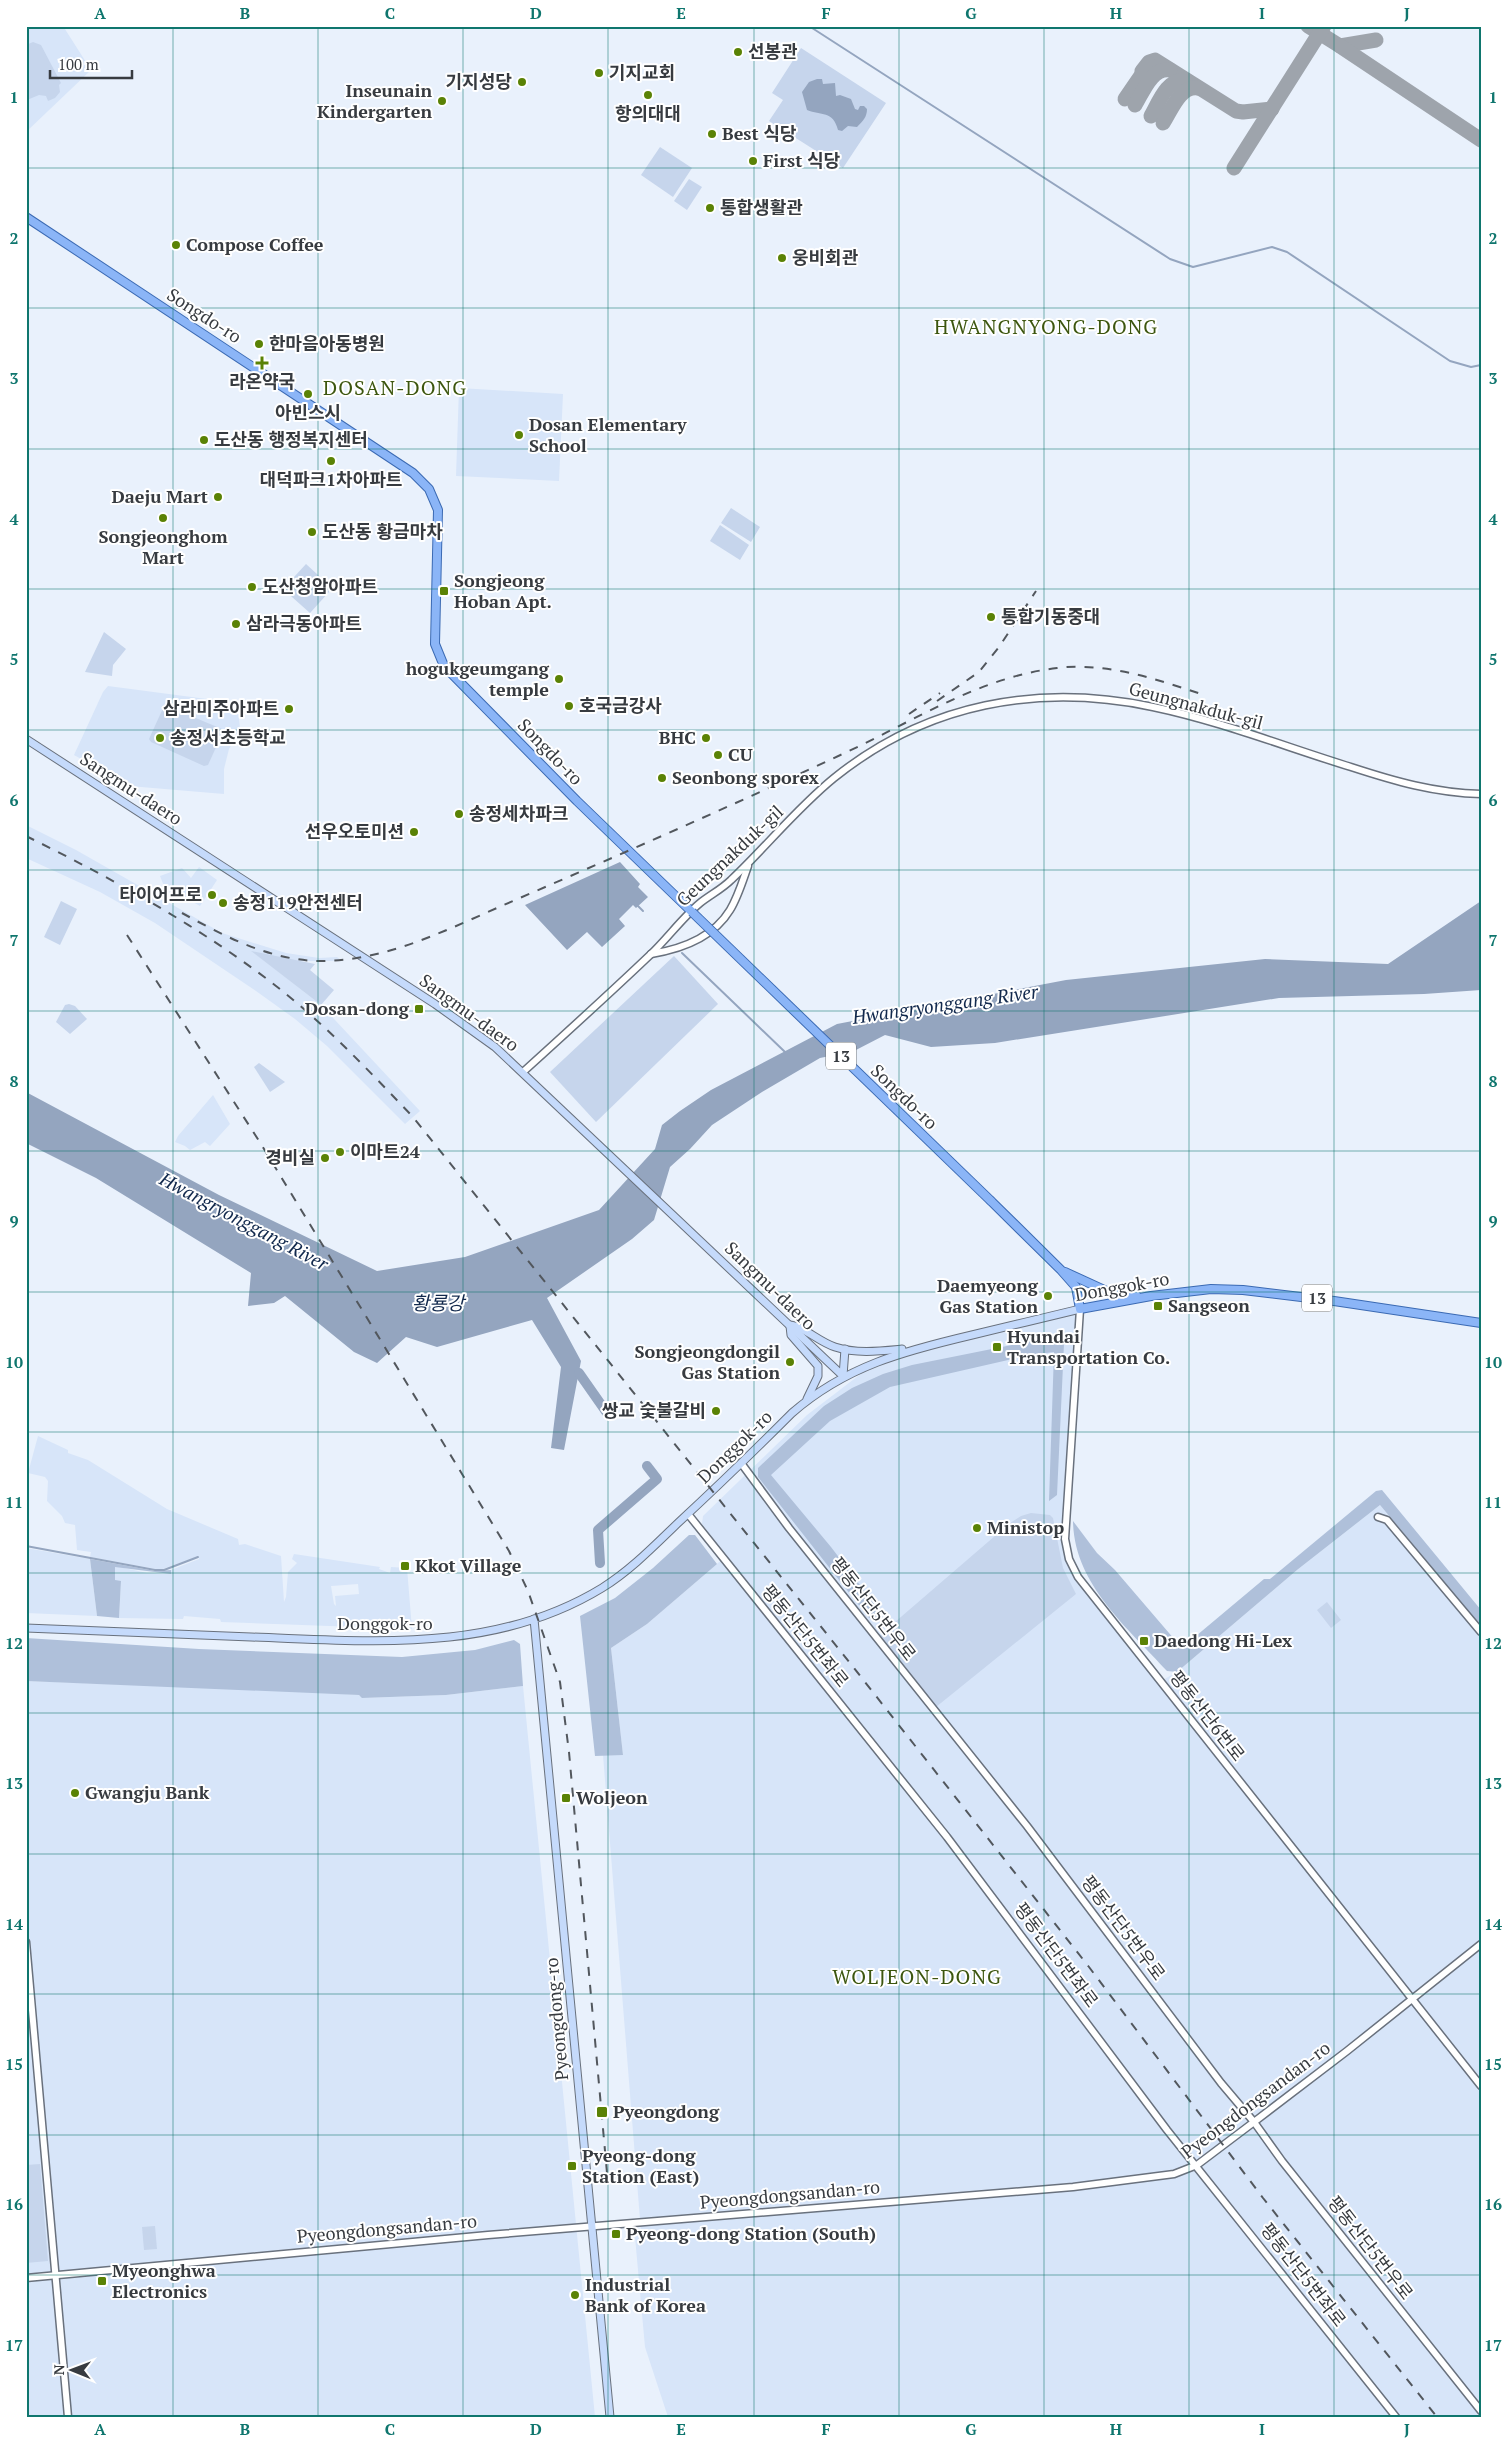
<svg xmlns="http://www.w3.org/2000/svg" width="1507" height="2443" viewBox="0 0 1507 2443" font-family="'PT Serif','Noto Sans KR',serif">
	<style>
		.built { fill: #d7e5f9; fill-rule: evenodd }
		.green { fill: #c6d5ec }
		.forest { fill: #afc0da }
		.water { fill: #94a5bf }
		.lines { fill: none; stroke-linecap: round; stroke-linejoin: round }
		.stream { stroke: #94a5bf; stroke-width: 2 }
		.river { stroke: #94a5bf; stroke-width: 10 }
		.taxiway { stroke: #9ea4ac; stroke-width: 15 }
		.tertiary-casing { stroke: #69717d; stroke-width: 9 }
		.secondary-casing { stroke: #69717d; stroke-width: 9 }
		.primary-casing { stroke: #3b6ab3; stroke-width: 10 }
		.tertiary { stroke: #fff; stroke-width: 6 }
		.secondary { stroke: #c5dafb; stroke-width: 7 }
		.primary { stroke: #8bb5f7; stroke-width: 8 }
		.rail { stroke: #52575d; stroke-width: 2; stroke-dasharray: 9 9; stroke-linecap: butt }
		.primary-bridge-casing { stroke: #3b6ab3; stroke-width: 10; stroke-linecap: butt }
		.primary-bridge { stroke: #8bb5f7; stroke-width: 8 }
		.grid { fill: none; stroke: #0f766e; stroke-width: 1; stroke-opacity: 0.55 }
		.poi-dot { fill: #5a8205; stroke: #fff; stroke-width: 2 }
		.labels { text-anchor: middle; stroke-width: 4; stroke-linejoin: round; paint-order: stroke }
		.shield { fill: #fff; stroke: #737679; stroke-width: 1 }
		.shield-label { font-size: 16px; font-weight: bold; fill: #373b40 }
		.poi-label { font-size: 18px; font-weight: bold; fill: #373b40; stroke: #fff; text-anchor: start }
		.street-label { font-size: 18px; fill: #373b40; stroke: #fff }
		.water-label { font-size: 19px; font-style: italic; fill: #12294d; stroke: #fff }
		.quarter-label { font-size: 20px; letter-spacing: 1px; fill: #3c560f; stroke: #fff }
		.neatline { fill: none; stroke: #0f766e; stroke-width: 2 }
		.grid-label { font-size: 16px; text-anchor: middle; font-weight: bold; fill: #0f766e }
	</style>
	<rect width="100%" height="100%" fill="#e9f1fc"/>
	<g class="built">
		<path d="M26 26H63L91 70 26 132Z"/>
		<path d="M459 388 563 394 559 481 456 476Z"/>
		<path d="M108 686 237 703 241 736 234 740 229 749 224 769V794L129 786 74 755 103 692Z"/>
		<path d="M26 825 76 850 222 933 286 953 319 958 337 957 342 961H297L253 952 321 1005 420 1111 405 1124 327 1046 295 1019 256 991 155 923 100 892 26 858Z"/>
		<path d="M199 867 217 880 200 906 164 886 160 876 182 868 191 878Z"/>
		<path d="M213 1095 230 1124 210 1146 205 1142 190 1150 185 1146 175 1142 178 1136Z"/>
		<path d="M1080 1309 1065 1539 1078 1577 1161 1681 1177 1672 1297 1570 1380 1505 1481 1627V2417H668L645 2347 635 2237 641 2232 603 1755H623L611 1648 647 1624 726 1556 702 1524 703 1516 807 1415 879 1360Z"/>
		<path d="M38 1436 68 1450V1453L88 1460 167 1509 238 1539 239 1545 245 1544 281 1556 284 1602 286 1597 288 1572 297 1563 292 1559 294 1554 380 1567 379 1569 390 1573 391 1567 407 1568 412 1629 221 1622 220 1619 184 1616 183 1619 119 1618 121 1581H115V1566L147 1573 171 1574V1570L199 1559V1556L163 1569H155L90 1557 91 1552 77 1550 75 1525 65 1523 62 1516 47 1501 48 1481 45 1477 28 1473ZM358 1584 359 1594 335 1596 336 1606 334 1604 331 1586Z"/>
		<path d="M26 1548 90 1559 97 1616 26 1613Z"/>
		<path d="M26 1681 302 1691 359 1695 363 1698 446 1695 523 1686 595 2417H26Z"/>
	</g>
	<g class="green">
		<path d="M33 42 41 45 61 83 59 85 60 92 55 98 48 101 46 96 39 95 27 100 26 97V45Z"/>
		<path d="M801 48 886 103 843 168 769 121 783 100 772 93Z"/>
		<path d="M660 147 692 168 673 197 641 175Z"/>
		<path d="M689 179 702 187 687 210 674 201Z"/>
		<path d="M731 508 760 527 751 542 721 523Z"/>
		<path d="M720 525 749 545 740 560 710 541Z"/>
		<path d="M306 564 330 586 329 592 310 613 283 589Z"/>
		<path d="M104 632 126 649 113 665 112 676 85 672Z"/>
		<path d="M164 706H167L222 729 223 732 208 765 204 766 151 742 149 739Z"/>
		<path d="M61 901 77 909 60 945 44 937Z"/>
		<path d="M251 951 315 964 310 970 334 990 321 1005Z"/>
		<path d="M674 956 718 1004 596 1122 550 1072Z"/>
		<path d="M69 1004 75 1006 87 1019 70 1034 56 1022 65 1005Z"/>
		<path d="M259 1063 285 1082 270 1092 254 1067Z"/>
		<path d="M1031 1513 1050 1515 1053 1518 1063 1568 1076 1594 936 1707 880 1635 1010 1523 1021 1516Z"/>
		<path d="M1327 1602 1341 1620 1331 1628 1317 1610Z"/>
		<path d="M40 2164 48 2261 26 2263V2165Z"/>
		<path d="M155 2226 157 2249 144 2250 142 2227Z"/>
	</g>
	<g class="forest">
		<path d="M1056 1336 1064 1344 1057 1495 1049 1501 1054 1352 1030 1355 890 1387 830 1421 771 1475 831 1547 882 1614 875 1619 869 1618 758 1477V1468L824 1406 852 1388 883 1374 912 1365Z"/>
		<path d="M1382 1490 1481 1610V1626L1380 1505 1297 1570 1177 1672 1167 1671C1127 1627 1074 1584 1073 1521L1097 1553 1115 1570 1175 1640 1190 1641 1264 1579H1270L1376 1491Z"/>
		<path d="M689 1535H695L717 1564 647 1624 611 1648 623 1755 595 1756 580 1616 615 1598 653 1568Z"/>
		<path d="M90 1559 155 1571 171 1570V1574L115 1567V1580L121 1581 119 1618 97 1616Z"/>
		<path d="M26 1638 199 1649 402 1657 475 1650 514 1640 520 1644 523 1686 446 1695 362 1698 359 1695 26 1681Z"/>
	</g>
	<g class="water">
		<path d="M817 79H822L823 84 835 83 836 96 840 95 851 99 855 109 858 110 860 106H864L867 109C867 117 863 121 857 127L848 126 842 131 838 130C833 110 821 116 807 110L802 92 809 82Z"/>
		<path d="M620 862 640 884 638 887 648 897 636 908 633 905 619 919 625 926 602 947 587 932 567 950 525 905Z"/>
		<path d="M1481 901V990L1424 994 1279 998 995 1043 931 1047 885 1035 854 1051 820 1058 762 1092 712 1125 690 1149 670 1167 654 1220 632 1239 547 1298 581 1361 564 1450 551 1448 561 1367 532 1320 437 1347 406 1337 377 1363 354 1352 285 1296 274 1303 248 1306 251 1273 96 1178 26 1143V1092L219 1195 377 1271 465 1257 599 1210 655 1149 662 1125 680 1111 711 1090 837 1024 1066 980 1265 959 1388 964Z"/>
	</g>
	<g class="lines">
		<g class="stream">
			<path d="M809 26 1170 259 1193 267 1272 247 1287 252 1450 361 1471 367 1481 365"/>
			<path d="M638 906 643 911"/>
			<path d="M682 953 785 1052"/>
			<path d="M26 1546 155 1570H164L198 1557"/>
		</g>
		<g class="river">
			<path d="M579 1373 607 1413"/>
			<path d="M600 1563 598 1530 657 1479 647 1466"/>
		</g>
		<g class="taxiway">
			<path d="M1308 26 1340 46 1376 40"/>
			<path d="M1340 46 1481 140"/>
			<path d="M1142 71 1149 62 1155 60 1236 111 1243 112 1272 109"/>
			<path d="M1125 99 1149 64"/>
			<path d="M1135 105C1143 92 1152 67 1170 70"/>
			<path d="M1151 116C1159 102 1167 79 1185 80"/>
			<path d="M1163 123C1171 111 1180 85 1198 88"/>
			<path d="M1234 168 1324 26"/>
		</g>
		<g class="tertiary-casing">
			<g id="tertiary">
				<path d="M651 954C682 949 713 938 730 910 738 897 743 880 748 866"/>
				<path d="M523 1072C565 1034 608 995 650 955 667 939 682 918 700 903 710 895 722 889 731 880 766 847 797 808 834 778 927 703 1038 683 1153 707 1220 721 1286 747 1351 767 1394 781 1435 793 1481 794"/>
				<path d="M1080 1309 1065 1539 1069 1559 1078 1577 1481 2086"/>
				<path d="M741 1463 789 1528 1027 1826 1221 2083 1254 2122 1282 2161 1481 2411"/>
				<path d="M688 1514 947 1837 1167 2130 1396 2417"/>
				<path d="M1378 1517 1387 1520 1481 1632"/>
				<path d="M26 1942 68 2417"/>
				<path d="M26 2278 488 2235 1073 2187 1174 2174 1197 2165 1254 2122 1347 2051 1481 1944"/>
			</g>
		</g>
		<g class="secondary-casing">
			<g id="secondary">
				<path d="M26 739 435 1004 495 1047 843 1376"/>
				<path d="M790 1325C803 1326 819 1342 835 1347 856 1354 881 1351 902 1349"/>
				<path d="M790 1326 791 1335 818 1366V1376L807 1399"/>
				<path d="M843 1376 845 1349"/>
				<path d="M534 1619 610 2417"/>
				<path d="M26 1628C101 1631 176 1634 251 1637 372 1641 494 1654 602 1588 631 1570 655 1545 679 1522 718 1486 755 1450 792 1413 846 1366 904 1351 972 1335 1008 1326 1044 1318 1080 1309"/>
			</g>
		</g>
		<g class="primary-casing">
			<g id="primary">
				<path d="M26 217 413 473 429 489 438 510 435 644 444 666 577 801 692 912"/>
				<path d="M991 1201 1061 1270 1076 1287 1080 1309 1151 1296 1211 1289 1243 1290 1334 1301 1481 1323"/>
				<path d="M1065 1272 1113 1294 1136 1295"/>
			</g>
		</g>
		<use href="#tertiary" class="tertiary"/>
		<use href="#secondary" class="secondary"/>
		<use href="#primary" class="primary"/>
		<g class="rail">
			<path d="M937 701 979 672 999 647 1036 591"/>
			<path d="M909 714 940 693"/>
			<path d="M26 836C113 879 199 926 276 986 326 1025 369 1071 413 1117L850 1663 1089 1967 1263 2198 1437 2417"/>
			<path d="M182 913C224 936 271 961 321 961 389 961 452 927 513 901 626 852 738 803 849 751 917 719 981 677 1057 668 1106 662 1156 679 1201 694"/>
			<path d="M127 935 261 1144 509 1551 528 1591 560 1682 569 1752 607 2173"/>
		</g>
		<g class="primary-bridge-casing">
			<path id="primary-bridge" d="M692 912 991 1201"/>
		</g>
		<use href="#primary-bridge" class="primary-bridge"/>
	</g>
	<path class="grid" d="M173 26V2417M318 26V2417M463 26V2417M608 26V2417M754 26V2417M899 26V2417M1044 26V2417M1189 26V2417M1334 26V2417M26 168H1481M26 308H1481M26 449H1481M26 589H1481M26 730H1481M26 870H1481M26 1011H1481M26 1151H1481M26 1292H1481M26 1432H1481M26 1573H1481M26 1713H1481M26 1854H1481M26 1994H1481M26 2135H1481M26 2275H1481"/>
	<g class="poi-dot">
		<circle cx="738" cy="52" r="5"/>
		<circle cx="599" cy="73" r="5"/>
		<circle cx="522" cy="82" r="5"/>
		<circle cx="648" cy="95" r="5"/>
		<circle cx="442" cy="101" r="5"/>
		<circle cx="712" cy="134" r="5"/>
		<circle cx="753" cy="161" r="5"/>
		<circle cx="710" cy="208" r="5"/>
		<circle cx="176" cy="245" r="5"/>
		<circle cx="782" cy="258" r="5"/>
		<circle cx="259" cy="344" r="5"/>
		<path d="M259.5 355.5h5v5h5v5h-5v5h-5v-5h-5v-5h5z"/>
		<circle cx="308" cy="394" r="5"/>
		<circle cx="519" cy="435" r="5"/>
		<circle cx="204" cy="440" r="5"/>
		<circle cx="331" cy="461" r="5"/>
		<circle cx="218" cy="497" r="5"/>
		<circle cx="163" cy="518" r="5"/>
		<circle cx="312" cy="532" r="5"/>
		<circle cx="252" cy="587" r="5"/>
		<rect x="439" y="586" width="10" height="10" rx="2.5"/>
		<circle cx="991" cy="617" r="5"/>
		<circle cx="236" cy="624" r="5"/>
		<circle cx="559" cy="679" r="5"/>
		<circle cx="569" cy="706" r="5"/>
		<circle cx="289" cy="709" r="5"/>
		<circle cx="160" cy="738" r="5"/>
		<circle cx="706" cy="738" r="5"/>
		<circle cx="718" cy="755" r="5"/>
		<circle cx="662" cy="778" r="5"/>
		<circle cx="459" cy="814" r="5"/>
		<circle cx="414" cy="832" r="5"/>
		<circle cx="212" cy="895" r="5"/>
		<circle cx="223" cy="903" r="5"/>
		<rect x="414" y="1004" width="10" height="10" rx="2.5"/>
		<circle cx="340" cy="1152" r="5"/>
		<circle cx="325" cy="1158" r="5"/>
		<circle cx="1048" cy="1296" r="5"/>
		<rect x="1153" y="1301" width="10" height="10" rx="2.5"/>
		<rect x="992" y="1342" width="10" height="10" rx="2.5"/>
		<circle cx="790" cy="1362" r="5"/>
		<circle cx="716" cy="1411" r="5"/>
		<circle cx="977" cy="1528" r="5"/>
		<rect x="400" y="1561" width="10" height="10" rx="2.5"/>
		<rect x="1139" y="1636" width="10" height="10" rx="2.5"/>
		<circle cx="75" cy="1793" r="5"/>
		<rect x="561" y="1793" width="10" height="10" rx="2.5"/>
		<rect x="596" y="2106" width="12" height="12" rx="2.5"/>
		<rect x="567" y="2161" width="10" height="10" rx="2.5"/>
		<rect x="611" y="2229" width="10" height="10" rx="2.5"/>
		<rect x="97" y="2276" width="10" height="10" rx="2.5"/>
		<circle cx="575" cy="2295" r="5"/>
	</g>
	<g class="labels">
		<g class="shield">
			<rect x="826" y="1042.5" width="30" height="27" rx="4"/>
			<rect x="1302" y="1284.5" width="30" height="27" rx="4"/>
		</g>
		<g class="shield-label">
			<text x="841" y="1062">13</text>
			<text x="1317" y="1304">13</text>
		</g>
		<g class="poi-label">
			<text x="748" y="58">선봉관</text>
			<text x="609" y="79">기지교회</text>
			<text x="512" y="88" text-anchor="end">기지성당</text>
			<text x="432" y="97" text-anchor="end">Inseunain<tspan x="432" dy="21">Kindergarten</tspan></text>
			<text x="648" y="120" text-anchor="middle">항의대대</text>
			<text x="722" y="140">Best 식당</text>
			<text x="763" y="167">First 식당</text>
			<text x="720" y="214">통합생활관</text>
			<text x="186" y="251">Compose Coffee</text>
			<text x="792" y="264">웅비회관</text>
			<text x="269" y="350">한마음아동병원</text>
			<text x="262" y="388" text-anchor="middle">라온약국</text>
			<text x="308" y="419" text-anchor="middle">아빈스시</text>
			<text x="529" y="431">Dosan Elementary<tspan x="529" dy="21">School</tspan></text>
			<text x="214" y="446">도산동 행정복지센터</text>
			<text x="331" y="486" text-anchor="middle">대덕파크1차아파트</text>
			<text x="208" y="503" text-anchor="end">Daeju Mart</text>
			<text x="322" y="538">도산동 황금마차</text>
			<text x="163" y="543" text-anchor="middle">Songjeonghom<tspan x="163" dy="21">Mart</tspan></text>
			<text x="454" y="587">Songjeong<tspan x="454" dy="21">Hoban Apt.</tspan></text>
			<text x="262" y="593">도산청암아파트</text>
			<text x="1001" y="623">통합기동중대</text>
			<text x="246" y="630">삼라극동아파트</text>
			<text x="549" y="675" text-anchor="end">hogukgeumgang<tspan x="549" dy="21">temple</tspan></text>
			<text x="579" y="712">호국금강사</text>
			<text x="279" y="715" text-anchor="end">삼라미주아파트</text>
			<text x="170" y="744">송정서초등학교</text>
			<text x="696" y="744" text-anchor="end">BHC</text>
			<text x="728" y="761">CU</text>
			<text x="672" y="784">Seonbong sporex</text>
			<text x="469" y="820">송정세차파크</text>
			<text x="404" y="838" text-anchor="end">선우오토미션</text>
			<text x="202" y="901" text-anchor="end">타이어프로</text>
			<text x="233" y="909">송정119안전센터</text>
			<text x="409" y="1015" text-anchor="end">Dosan-dong</text>
			<text x="350" y="1158">이마트24</text>
			<text x="315" y="1164" text-anchor="end">경비실</text>
			<text x="1038" y="1292" text-anchor="end">Daemyeong<tspan x="1038" dy="21">Gas Station</tspan></text>
			<text x="1168" y="1312">Sangseon</text>
			<text x="1007" y="1343">Hyundai<tspan x="1007" dy="21">Transportation Co.</tspan></text>
			<text x="780" y="1358" text-anchor="end">Songjeongdongil<tspan x="780" dy="21">Gas Station</tspan></text>
			<text x="706" y="1417" text-anchor="end">쌍교 숯불갈비</text>
			<text x="987" y="1534">Ministop</text>
			<text x="415" y="1572">Kkot Village</text>
			<text x="1154" y="1647">Daedong Hi-Lex</text>
			<text x="85" y="1799">Gwangju Bank</text>
			<text x="576" y="1804">Woljeon</text>
			<text x="613" y="2118">Pyeongdong</text>
			<text x="582" y="2162">Pyeong-dong<tspan x="582" dy="21">Station (East)</tspan></text>
			<text x="626" y="2240">Pyeong-dong Station (South)</text>
			<text x="112" y="2277">Myeonghwa<tspan x="112" dy="21">Electronics</tspan></text>
			<text x="585" y="2291">Industrial<tspan x="585" dy="21">Bank of Korea</tspan></text>
		</g>
		<g class="street-label">
			<text transform="translate(204 316) rotate(33)" y="6">Songdo-ro</text>
			<text transform="translate(1196 706) rotate(15)" y="6">Geungnakduk-gil</text>
			<text transform="translate(550 752) rotate(46)" y="6">Songdo-ro</text>
			<text transform="translate(131 789) rotate(33)" y="6">Sangmu-daero</text>
			<text transform="translate(730 856) rotate(-43)" y="6">Geungnakduk-gil</text>
			<text transform="translate(469 1013) rotate(36)" y="6">Sangmu-daero</text>
			<text transform="translate(904 1097) rotate(44)" y="6">Songdo-ro</text>
			<text transform="translate(770 1286) rotate(44)" y="6">Sangmu-daero</text>
			<text transform="translate(1122 1287) rotate(-10)" y="6">Donggok-ro</text>
			<text transform="translate(735 1447) rotate(-44)" y="6">Donggok-ro</text>
			<text transform="translate(873 1609) rotate(52)" y="6">평동산단5번우로</text>
			<text x="385" y="1630">Donggok-ro</text>
			<text transform="translate(805 1636) rotate(51)" y="6">평동산단5번좌로</text>
			<text transform="translate(1207 1716) rotate(52)" y="6">평동산단6번로</text>
			<text transform="translate(1123 1928) rotate(53)" y="6">평동산단5번우로</text>
			<text transform="translate(1056 1955) rotate(53)" y="6">평동산단5번좌로</text>
			<text transform="translate(557 2019) rotate(-95)" y="6">Pyeongdong-ro</text>
			<text transform="translate(1256 2100) rotate(-37)" y="6">Pyeongdongsandan-ro</text>
			<text transform="translate(790 2195) rotate(-5)" y="6">Pyeongdongsandan-ro</text>
			<text transform="translate(387 2229) rotate(-5)" y="6">Pyeongdongsandan-ro</text>
			<text transform="translate(1370 2248) rotate(52)" y="6">평동산단5번우로</text>
			<text transform="translate(1303 2275) rotate(52)" y="6">평동산단5번좌로</text>
		</g>
		<g class="water-label">
			<text transform="translate(945 1004) rotate(-8)" y="7">Hwangryonggang River</text>
			<text transform="translate(244 1221) rotate(28)" y="7">Hwangryonggang River</text>
			<text x="438" y="1310">황룡강</text>
		</g>
		<g class="quarter-label">
			<text x="1046" y="334">HWANGNYONG-DONG</text>
			<text x="395" y="395">DOSAN-DONG</text>
			<text x="917" y="1984">WOLJEON-DONG</text>
		</g>
	</g>
	<rect width="1507" height="2443" fill="none" stroke="#ffffff" stroke-width="55"/>
	<g transform="translate(72 2370) rotate(271)" stroke="#ffffff" stroke-width="4" paint-order="stroke">
	<path d="M0-4L9 19L0 12L-9 19Z" fill="#373b40"/>
	<text y="-8" font-size="14" font-weight="bold" text-anchor="middle" fill="#373b40">N</text>
	</g>
	<path d="M50 70v8h82v-8" fill="none" stroke="#373b40" stroke-width="2.5"/>
	<text x="58" y="70" font-size="15" fill="#373b40" stroke="#ffffff" stroke-width="4" paint-order="stroke">100 m</text>
	<rect x="28" y="28" width="1452" height="2388" class="neatline"/>
	<g class="grid-label">
		<text x="100" y="19">A</text>
		<text x="245" y="19">B</text>
		<text x="390" y="19">C</text>
		<text x="536" y="19">D</text>
		<text x="681" y="19">E</text>
		<text x="826" y="19">F</text>
		<text x="971" y="19">G</text>
		<text x="1116" y="19">H</text>
		<text x="1262" y="19">I</text>
		<text x="1407" y="19">J</text>
		<text x="14" y="103">1</text>
		<text x="1493" y="103">1</text>
		<text x="14" y="244">2</text>
		<text x="1493" y="244">2</text>
		<text x="14" y="384">3</text>
		<text x="1493" y="384">3</text>
		<text x="14" y="525">4</text>
		<text x="1493" y="525">4</text>
		<text x="14" y="665">5</text>
		<text x="1493" y="665">5</text>
		<text x="14" y="806">6</text>
		<text x="1493" y="806">6</text>
		<text x="14" y="946">7</text>
		<text x="1493" y="946">7</text>
		<text x="14" y="1087">8</text>
		<text x="1493" y="1087">8</text>
		<text x="14" y="1227">9</text>
		<text x="1493" y="1227">9</text>
		<text x="14" y="1368">10</text>
		<text x="1493" y="1368">10</text>
		<text x="14" y="1508">11</text>
		<text x="1493" y="1508">11</text>
		<text x="14" y="1649">12</text>
		<text x="1493" y="1649">12</text>
		<text x="14" y="1789">13</text>
		<text x="1493" y="1789">13</text>
		<text x="14" y="1930">14</text>
		<text x="1493" y="1930">14</text>
		<text x="14" y="2070">15</text>
		<text x="1493" y="2070">15</text>
		<text x="14" y="2210">16</text>
		<text x="1493" y="2210">16</text>
		<text x="14" y="2351">17</text>
		<text x="1493" y="2351">17</text>
		<text x="100" y="2435">A</text>
		<text x="245" y="2435">B</text>
		<text x="390" y="2435">C</text>
		<text x="536" y="2435">D</text>
		<text x="681" y="2435">E</text>
		<text x="826" y="2435">F</text>
		<text x="971" y="2435">G</text>
		<text x="1116" y="2435">H</text>
		<text x="1262" y="2435">I</text>
		<text x="1407" y="2435">J</text>
	</g>
</svg>
